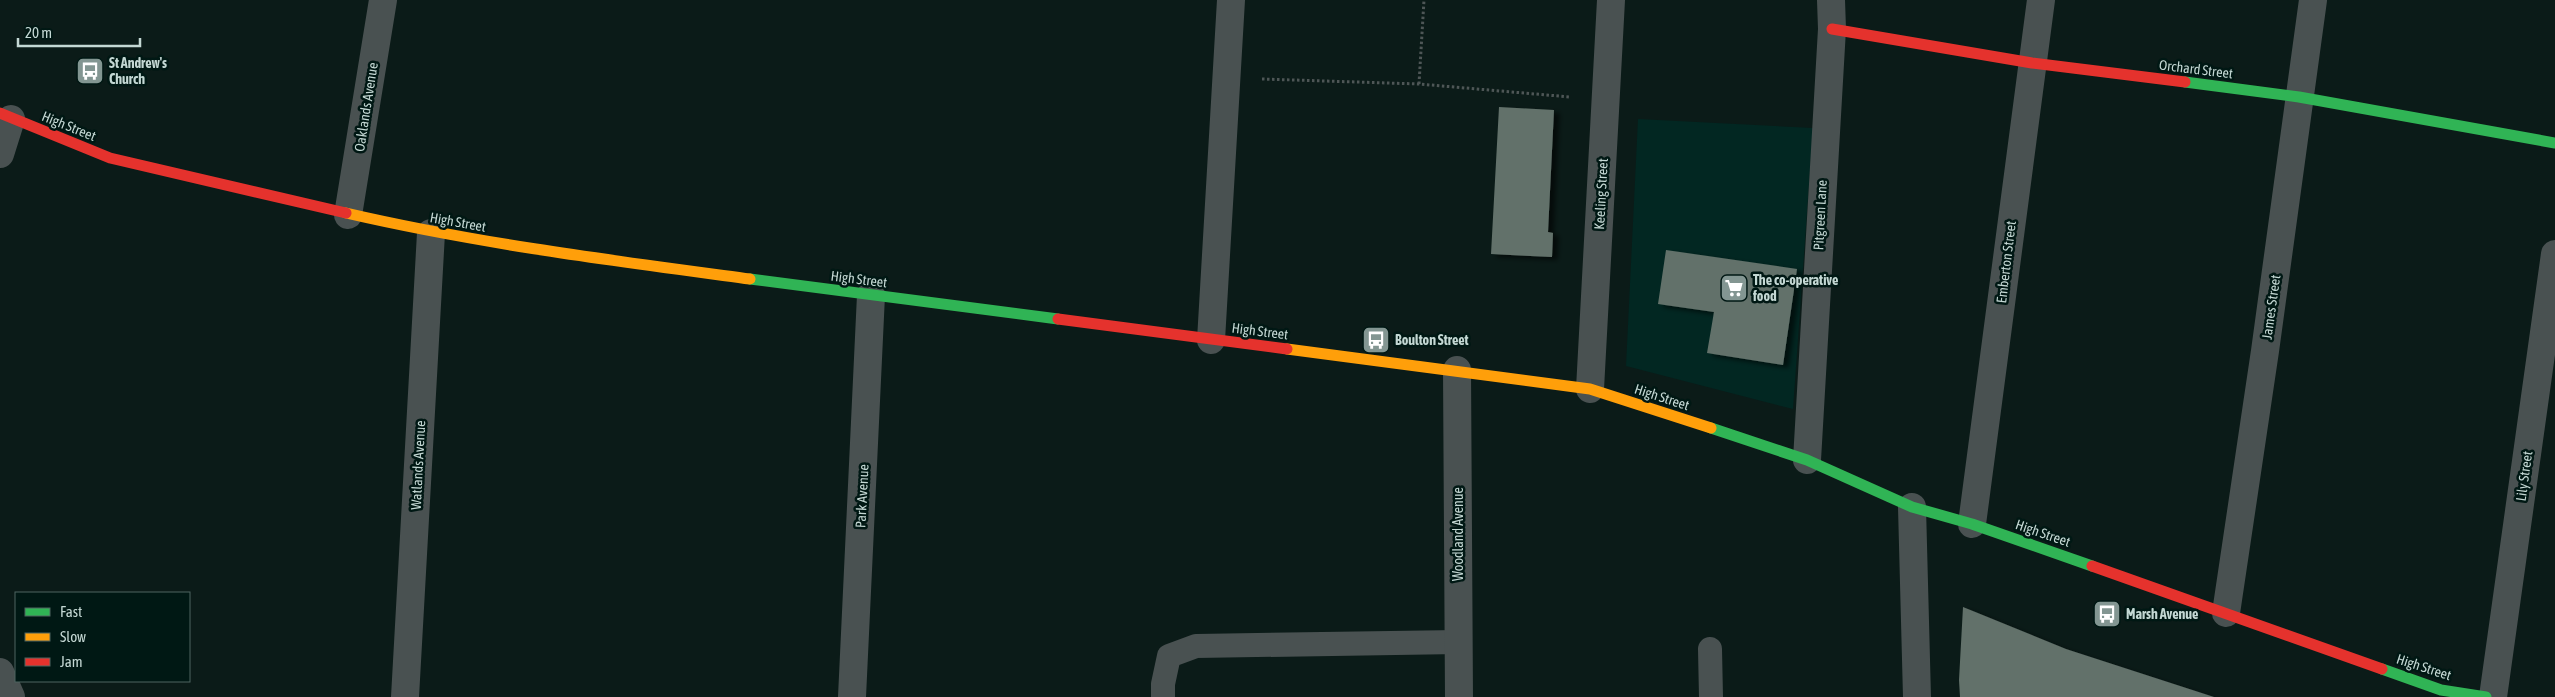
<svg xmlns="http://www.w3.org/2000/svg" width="2555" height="697" viewBox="0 0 2555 697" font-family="'Asap Condensed',sans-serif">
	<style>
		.built { fill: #022722 }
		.building { fill: #62716a; filter: url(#shadow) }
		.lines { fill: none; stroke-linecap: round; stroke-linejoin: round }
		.path { stroke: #4e5656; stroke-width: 3; stroke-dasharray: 2.5 2.5; stroke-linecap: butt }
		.lane { stroke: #495151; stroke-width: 24 }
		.street { stroke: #495151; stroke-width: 28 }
		.fast { stroke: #30b455; stroke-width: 11 }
		.slow { stroke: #ff9f0a; stroke-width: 11 }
		.jam { stroke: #e5322d; stroke-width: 11 }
		.labels { text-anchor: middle; stroke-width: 5; stroke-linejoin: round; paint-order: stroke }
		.poi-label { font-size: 14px; font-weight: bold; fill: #c4d8d4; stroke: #001814; text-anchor: start }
		.street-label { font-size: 14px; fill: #c4d8d4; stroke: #001814 }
	</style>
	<defs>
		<filter id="shadow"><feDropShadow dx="5.5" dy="3" stdDeviation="2.5" flood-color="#0009"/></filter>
	</defs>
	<rect width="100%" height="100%" fill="#0b1b18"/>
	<path class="built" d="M1638 119 1813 128 1793 409 1626 366Z"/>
	<g class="building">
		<path d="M1499 107 1554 110 1548 232 1553 233 1552 257 1491 254Z"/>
		<path d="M1666 250 1797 269 1783 365 1707 353 1714 312 1658 304Z"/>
		<path d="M1963 607 2066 649 2214 697H1960L1959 680Z"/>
	</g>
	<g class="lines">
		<g class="path">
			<path d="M1262 79 1419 84 1570 97"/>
			<path d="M1419 84 1424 0"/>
		</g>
		<g class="lane">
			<path d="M1710 649 1711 697"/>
			<path d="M1163 697V684L1169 656 1196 646 1459 642"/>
		</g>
		<g class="street">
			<path d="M0 154 11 119"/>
			<path d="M348 215 383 0"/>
			<path d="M1211 340 1231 0"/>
			<path d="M1457 370 1459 697"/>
			<path d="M1590 389 1611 0"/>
			<path d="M1807 460 1832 29 1831 0"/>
			<path d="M1912 507 1917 697"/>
			<path d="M1972 524 2041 0"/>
			<path d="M2226 613 2265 351 2313 0"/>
			<path d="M0 672 11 697"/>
			<path d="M405 697 431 233"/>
			<path d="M852 697 871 295"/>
			<path d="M2493 697 2555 254"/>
		</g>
		<g class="fast">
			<path d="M2185 82 2299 97 2555 143"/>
			<path d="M750 279 1058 319"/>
			<path d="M1711 428 1807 460 1912 507 1972 524 2092 566"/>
			<path d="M2382 669 2441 690 2486 697"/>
		</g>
		<g class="slow">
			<path d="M346 213C480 244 615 261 750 279"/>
			<path d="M1287 349 1590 389 1711 428"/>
		</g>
		<g class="jam">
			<path d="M1832 29 2032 63 2185 82"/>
			<path d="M0 113 110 158 346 213"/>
			<path d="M1058 319 1287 349"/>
			<path d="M2092 566 2382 669"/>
		</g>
	</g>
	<defs>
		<g id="bus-square" transform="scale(1.4375)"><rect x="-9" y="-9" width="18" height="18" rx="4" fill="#839692" stroke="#001814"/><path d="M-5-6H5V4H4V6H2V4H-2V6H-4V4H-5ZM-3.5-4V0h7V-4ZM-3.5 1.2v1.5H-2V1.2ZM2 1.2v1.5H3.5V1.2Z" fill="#fff"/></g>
		<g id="supermarket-square" transform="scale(1.4375)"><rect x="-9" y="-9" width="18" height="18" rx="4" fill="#839692" stroke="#001814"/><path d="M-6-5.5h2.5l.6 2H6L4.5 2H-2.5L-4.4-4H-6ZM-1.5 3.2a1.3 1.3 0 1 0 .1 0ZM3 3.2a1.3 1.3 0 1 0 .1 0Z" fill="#fff"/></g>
	</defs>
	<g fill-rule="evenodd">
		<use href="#bus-square" x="90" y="71"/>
		<use href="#supermarket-square" x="1734" y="288"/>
		<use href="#bus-square" x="1376" y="340"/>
		<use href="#bus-square" x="2107" y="614"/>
	</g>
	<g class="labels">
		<g class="poi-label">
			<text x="109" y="68">St Andrew's<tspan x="109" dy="16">Church</tspan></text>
			<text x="1753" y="285">The co-operative<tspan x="1753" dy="16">food</tspan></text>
			<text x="1395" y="345">Boulton Street</text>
			<text x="2126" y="619">Marsh Avenue</text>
		</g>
		<g class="street-label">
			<text transform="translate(2196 69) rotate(7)" y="5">Orchard Street</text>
			<text transform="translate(366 107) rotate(-81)" y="5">Oaklands Avenue</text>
			<text transform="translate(69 126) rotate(22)" y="5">High Street</text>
			<text transform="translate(1601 194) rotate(-87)" y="5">Keeling Street</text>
			<text transform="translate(1820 215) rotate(-87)" y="5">Pitgreen Lane</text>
			<text transform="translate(458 222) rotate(10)" y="5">High Street</text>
			<text transform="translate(2006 262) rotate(-83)" y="5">Emberton Street</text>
			<text transform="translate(859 279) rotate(7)" y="5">High Street</text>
			<text transform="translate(2271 307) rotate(-82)" y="5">James Street</text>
			<text transform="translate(1260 331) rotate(7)" y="5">High Street</text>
			<text transform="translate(1662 397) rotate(18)" y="5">High Street</text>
			<text transform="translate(418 465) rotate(-87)" y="5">Watlands Avenue</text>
			<text transform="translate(2524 476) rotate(-82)" y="5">Lily Street</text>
			<text transform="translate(862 496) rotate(-87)" y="5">Park Avenue</text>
			<text transform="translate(2043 533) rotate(19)" y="5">High Street</text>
			<text transform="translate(1458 534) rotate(-90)" y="5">Woodland Avenue</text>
			<text transform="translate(2424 667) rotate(18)" y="5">High Street</text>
		</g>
	</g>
	<rect x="15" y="592" width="175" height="90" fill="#001814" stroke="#4e6561"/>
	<rect x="25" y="608" width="25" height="8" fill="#30b455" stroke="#4e6561"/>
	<text x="60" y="617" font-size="15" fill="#c4d8d4">Fast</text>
	<rect x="25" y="633" width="25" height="8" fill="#ff9f0a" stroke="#4e6561"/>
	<text x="60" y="642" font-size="15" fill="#c4d8d4">Slow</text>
	<rect x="25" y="658" width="25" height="8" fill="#e5322d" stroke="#4e6561"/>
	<text x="60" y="667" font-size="15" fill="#c4d8d4">Jam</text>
	<path d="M18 38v8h122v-8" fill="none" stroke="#c4d8d4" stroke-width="2.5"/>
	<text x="25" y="38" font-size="15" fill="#c4d8d4" stroke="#001814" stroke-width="4" paint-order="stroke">20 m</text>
</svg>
